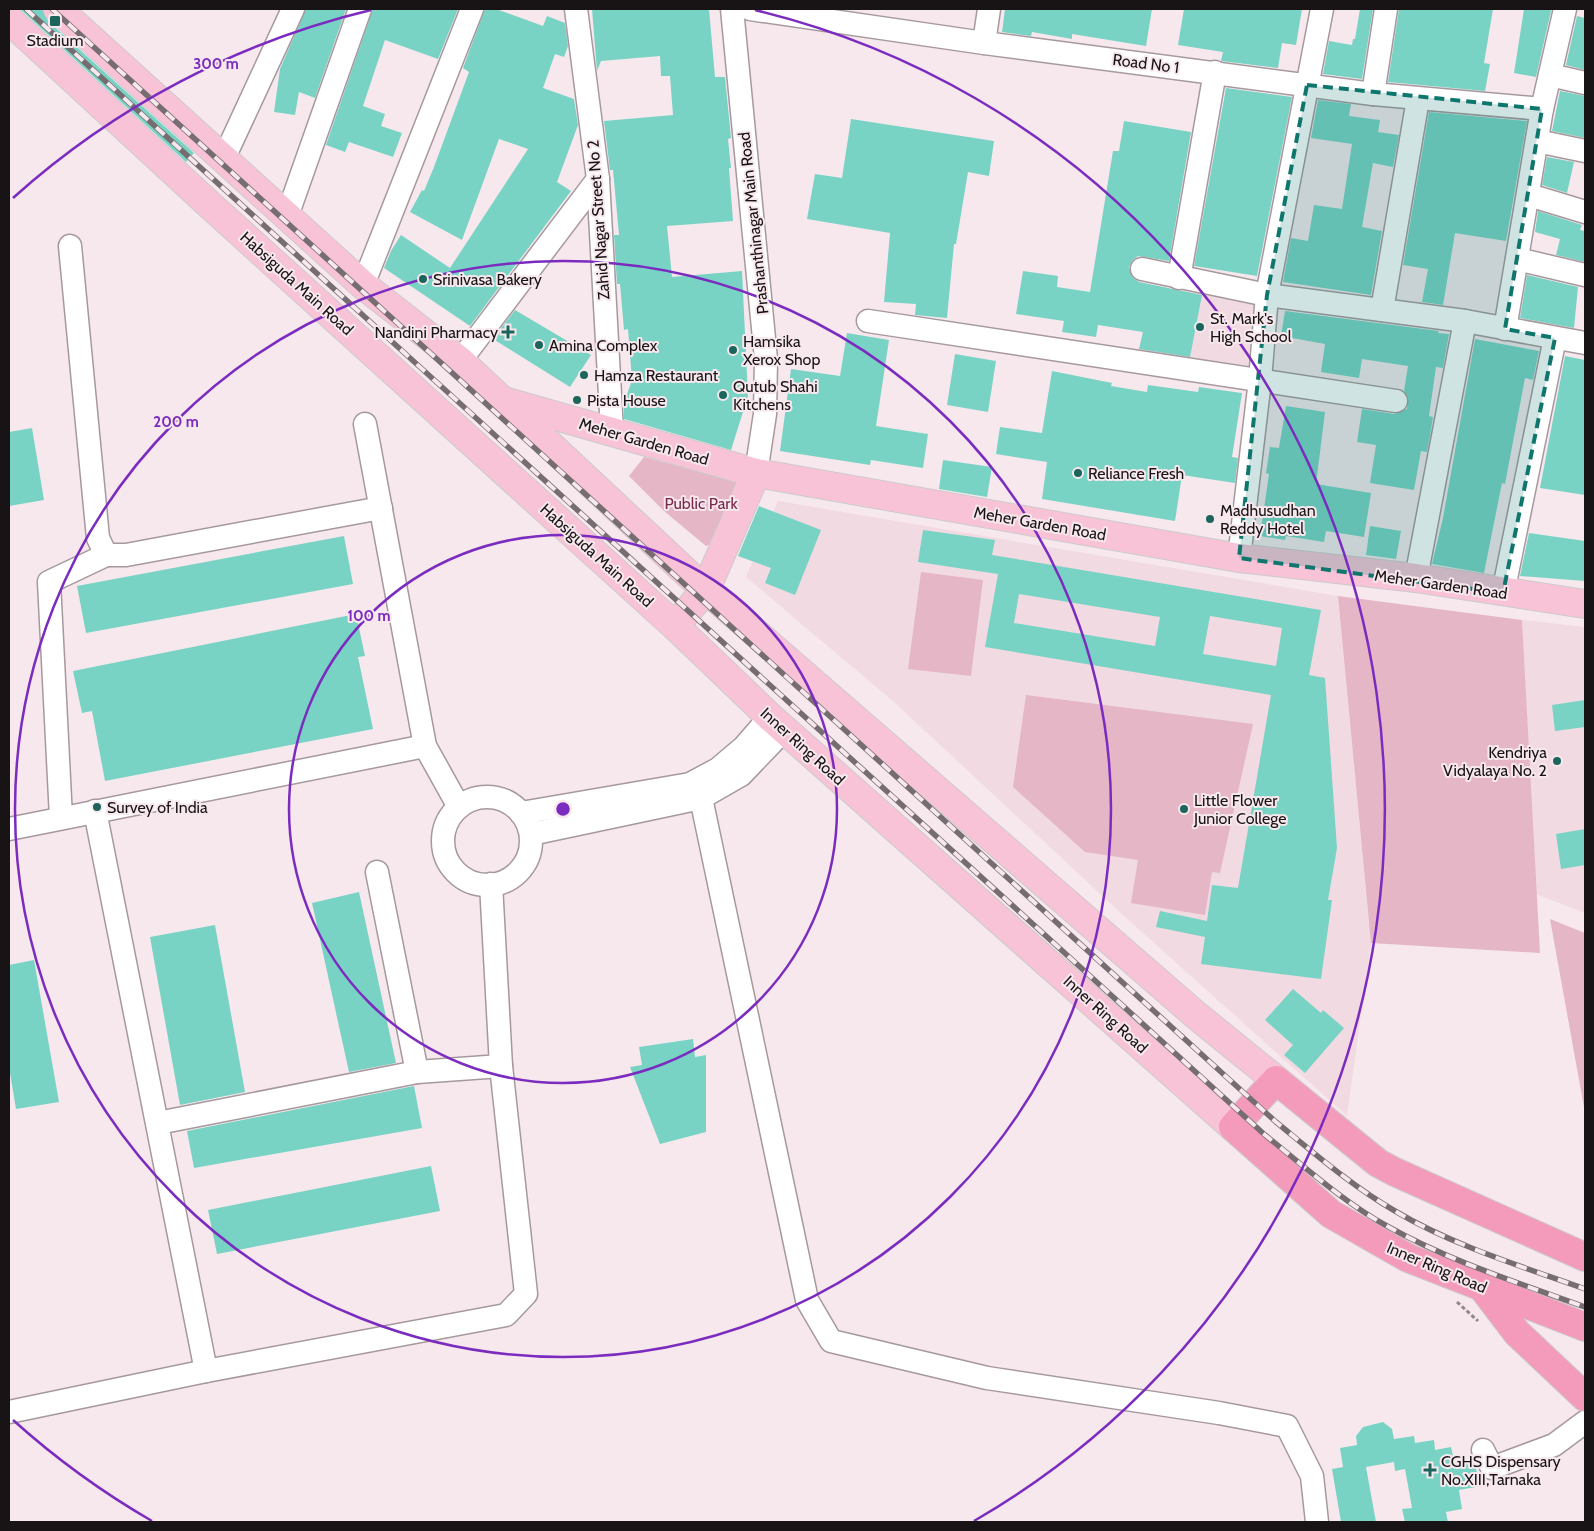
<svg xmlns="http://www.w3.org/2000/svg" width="1594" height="1531" viewBox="0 0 1594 1531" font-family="Cabin,sans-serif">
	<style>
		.built { fill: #f1dae1 }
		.green { fill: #e4b6c6 }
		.building { fill: #79d3c5; fill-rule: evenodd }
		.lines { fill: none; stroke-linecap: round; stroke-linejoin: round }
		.minor-casing { stroke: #a6999d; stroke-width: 25 }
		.major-casing { stroke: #cccbcc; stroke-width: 30 }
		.highway-casing { stroke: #cccbcc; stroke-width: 30 }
		.path { stroke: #92888b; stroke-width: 3; stroke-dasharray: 4 2.5; stroke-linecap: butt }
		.minor { stroke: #fff; stroke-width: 22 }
		.major { stroke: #f8c3d7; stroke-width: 28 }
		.highway { stroke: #f49bbc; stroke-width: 28 }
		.rail-casing { stroke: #766d70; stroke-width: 5.5 }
		.rail { stroke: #f7e8ed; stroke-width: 4; stroke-dasharray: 11; stroke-linecap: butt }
		.marked { fill: #0f766e; fill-opacity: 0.2; stroke: #0f766e; stroke-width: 4; stroke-dasharray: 10 6; stroke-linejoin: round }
		.ring { fill: none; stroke: #7b2cbf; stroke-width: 2.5 }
		.poi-dot { fill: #1c655c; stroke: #f7e8ed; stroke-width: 2 }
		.labels { text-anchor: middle; stroke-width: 4; stroke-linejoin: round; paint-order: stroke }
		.poi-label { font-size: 16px; fill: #181315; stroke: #f7e8ed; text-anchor: start }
		.street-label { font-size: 16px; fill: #181315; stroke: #f7e8ed }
		.park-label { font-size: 16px; fill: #7a294d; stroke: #f7e8ed }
		.centre { fill: #7b2cbf; stroke: #f7e8ed; stroke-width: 2.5 }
		.ring-label { font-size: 15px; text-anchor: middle; font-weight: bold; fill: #7b2cbf; stroke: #f7e8ed; stroke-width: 4; stroke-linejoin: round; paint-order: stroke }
	</style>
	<rect width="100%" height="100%" fill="#f7e8ed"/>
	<g class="built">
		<path d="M1152 286 1259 303 1253 366 1139 351Z"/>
		<path d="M778 501 1338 596 1371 943 1347 1116 1124 916 895 703 746 577Z"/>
		<path d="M1522 620 1585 627V913L1536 894Z"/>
	</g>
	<g class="green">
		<path d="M644 457 745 484 716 542 706 546 664 511 629 476Z"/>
		<path d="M921 572 983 580 971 676 908 669Z"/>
		<path d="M1338 596 1522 620 1540 953 1371 943Z"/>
		<path d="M1026 695 1253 724 1220 873 1212 872 1205 915 1131 903 1138 860 1085 852 1013 787Z"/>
		<path d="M1550 919 1585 933V1113Z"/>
	</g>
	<g class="building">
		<path d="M20 9H43L48 21 194 153 186 162Z"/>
		<path d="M306 9H346L315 98 299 92 295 115 274 112 280 69Z"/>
		<path d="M373 9H458L438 59 385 40 363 106 385 114 381 126 402 133 393 157 349 142 345 152 326 145Z"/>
		<path d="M485 9H496L543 26 547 16 565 23 568 46 564 57 555 54 543 88 574 99 578 125 557 182 571 191 470 326 384 268 391 251 401 235 450 268 528 149 499 139 462 240 410 212 422 190 424 191 434 167 469 72 463 68Z"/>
		<path d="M592 9H709L715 77H725L731 138 728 139 731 168H729L733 221 667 226 672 277 742 271 748 396 731 450 624 419V403L632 380 628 329 624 330 620 284H617L614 235H619L613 170H610L604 121 673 115 670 76H661L660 56 601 61 597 71Z"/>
		<path d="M1005 9H1152L1146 46 1072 34V39L1032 32 1031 36 1002 32Z"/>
		<path d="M1184 9H1302L1296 45 1282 43 1278 68 1221 61 1223 52 1178 45Z"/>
		<path d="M1360 9H1373L1362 79 1323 74 1329 41 1352 45 1353 39H1355Z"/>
		<path d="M1399 9H1493L1484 63 1490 64 1485 91 1388 82Z"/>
		<path d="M1524 9H1550L1551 11 1536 77 1514 73Z"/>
		<path d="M1577 16 1585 18V70L1566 65Z"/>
		<path d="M1226 88 1292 97 1257 276 1194 266Z"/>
		<path d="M1560 91 1585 96V138L1552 131Z"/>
		<path d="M1318 100 1351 104 1349 116 1380 120 1378 132 1399 135 1393 167 1373 163 1370 180 1362 227 1382 231 1371 295 1283 282 1291 238 1308 241 1314 205 1342 209 1352 144 1311 138Z"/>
		<path d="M1429 112 1527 121 1506 241 1455 233 1443 305 1422 302 1428 269 1403 265Z"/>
		<path d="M851 119 994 141 989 176 968 172 956 244H954L947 318 915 315 916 304 884 302 890 233 807 219 815 174 842 178Z"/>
		<path d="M1124 121 1191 132 1169 261 1138 256 1133 260 1129 267 1133 278 1139 282 1202 295 1190 357 1139 349 1143 332 1098 325 1096 337 1062 332 1064 321 1016 314 1023 271 1058 276 1057 287 1090 292 1113 151H1119Z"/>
		<path d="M1547 157 1574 162 1567 193 1542 185Z"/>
		<path d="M1538 211 1582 225 1580 230 1585 231V262L1556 255 1560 239 1535 232Z"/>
		<path d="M1527 275 1578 287 1574 328 1520 318Z"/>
		<path d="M515 310 591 355 570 387 493 339Z"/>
		<path d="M1285 311 1439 331 1438 333 1449 334 1443 368 1436 367 1429 416 1433 417 1431 430 1427 452 1421 451 1414 490 1370 483 1376 445 1357 442 1362 409 1395 414 1407 409 1408 397 1404 391 1408 366 1362 359 1359 378 1321 372 1325 344 1281 336Z"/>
		<path d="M847 333 889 340 876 426 928 434 923 468 871 460 870 465 780 451 791 369 840 376Z"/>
		<path d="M1475 339 1539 351 1533 380 1525 378 1505 484 1502 483 1484 573 1432 564 1443 518Z"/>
		<path d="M955 354 996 361 988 412 947 405Z"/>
		<path d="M1565 356 1585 360V495L1540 488Z"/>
		<path d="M1052 371 1112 383 1111 386 1147 392 1148 385 1198 392 1199 387 1242 393 1232 457 1238 458 1235 483 1182 475 1175 521 1042 499 1047 462 996 454 1000 427 1042 433Z"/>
		<path d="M1286 406 1325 412 1316 484 1371 493 1364 537 1326 531 1324 542 1286 536 1285 540 1260 536 1269 474 1266 473 1270 447 1279 448Z"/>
		<path d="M32 428 44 500 9 506V432Z"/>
		<path d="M943 460 992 467 987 497 939 489Z"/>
		<path d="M759 506 821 530 795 595 765 583 771 568 738 556Z"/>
		<path d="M1370 526 1401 531 1396 559 1366 555Z"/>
		<path d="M923 530 995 540 992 555 1321 610 1309 675 1325 678 1337 848 1328 900H1332L1321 979 1201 964 1205 937 1156 927 1160 911 1207 921 1212 885 1238 888 1271 695 985 647 998 574 918 562ZM1019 594 1160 617 1155 646 1014 623ZM1210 616 1282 628 1276 666 1203 654Z"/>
		<path d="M1529 533 1585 541V581L1520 576Z"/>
		<path d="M344 536 353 584 86 633 77 586Z"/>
		<path d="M356 614 365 656 358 657 373 729 105 781 92 711 82 713 73 671Z"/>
		<path d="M1585 700V727L1555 731 1552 705Z"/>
		<path d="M1585 829V865L1561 869 1556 834Z"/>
		<path d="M359 892 396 1063 349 1072 312 903Z"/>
		<path d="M215 925 245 1092 180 1105 150 937Z"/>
		<path d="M34 960 59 1102 16 1109 9 1067V965Z"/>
		<path d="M1293 989 1321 1013 1323 1010 1344 1028 1305 1073 1284 1055 1293 1045 1265 1020Z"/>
		<path d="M693 1039 695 1057 706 1055V1132L660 1144 630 1067 642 1065 639 1047Z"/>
		<path d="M414 1086 422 1128 194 1168 187 1131Z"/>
		<path d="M431 1166 440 1211 217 1254 208 1210Z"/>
		<path d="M1383 1422 1392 1429 1394 1439 1414 1436 1415 1443 1434 1440 1435 1450 1451 1447 1455 1465 1474 1462 1481 1486 1459 1490 1462 1509 1446 1512 1448 1522H1405L1402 1509 1412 1508 1405 1469 1395 1471 1394 1462 1366 1467 1376 1522H1341L1332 1469 1343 1467 1340 1448 1357 1445 1356 1436 1363 1427Z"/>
	</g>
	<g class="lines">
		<g class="minor-casing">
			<g id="minor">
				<path d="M576 9 598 179 612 431"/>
				<path d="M732 9 766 359 765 414 756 473"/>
				<path d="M750 9 984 43 1373 94 1542 109"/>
				<path d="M984 43 989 9"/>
				<path d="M1550 75 1585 83"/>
				<path d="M1373 94 1386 9"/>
				<path d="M1537 141 1585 151"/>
				<path d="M224 158 293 9"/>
				<path d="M1529 195 1585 212"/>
				<path d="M287 216 360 9"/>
				<path d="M70 246 98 538 106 555H126L381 508"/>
				<path d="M1517 259 1585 275"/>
				<path d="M1142 269 1267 295 1465 321 1585 343"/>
				<path d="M1179 278 1215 72"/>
				<path d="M363 285 472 9"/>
				<path d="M1382 310 1418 99"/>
				<path d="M868 321 1396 401"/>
				<path d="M1505 329 1542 109 1565 9"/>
				<path d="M460 361 598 179"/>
				<path d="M365 424 425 746 459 807"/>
				<path d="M1239 558 1260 380 1267 295 1322 9"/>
				<path d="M1416 578 1465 321"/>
				<path d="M1503 593 1555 338"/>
				<path d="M694 782 701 798 807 1300 831 1341 987 1378 1219 1413 1287 1426 1312 1476 1317 1522"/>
				<circle cx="487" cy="841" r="44"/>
				<path d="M95 811 206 1371"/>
				<path d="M521 813 690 784 718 769 744 747 770 717"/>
				<path d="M61 818 49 582 106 555"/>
				<path d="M9 829 425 746"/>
				<path d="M531 834 701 798 741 775 784 730"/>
				<path d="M377 872 417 1072"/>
				<path d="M158 1123 417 1072 501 1066"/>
				<path d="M9 1412 206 1371 506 1315 526 1294 501 1066 491 884"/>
				<path d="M1483 1450 1492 1468 1554 1445 1585 1422"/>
			</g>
		</g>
		<g class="major-casing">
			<g id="major">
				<path d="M58 9 363 285 460 361 688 574 1197 1016 1276 1080"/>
				<path d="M9 20 212 207 675 626 770 717 1233 1127"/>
				<path d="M507 402 756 473 1239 558 1416 578 1585 604"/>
				<path d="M675 626 706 589 756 473"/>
			</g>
		</g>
		<g class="highway-casing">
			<g id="highway">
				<path d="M1585 1257 1395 1172 1378 1163 1276 1080 1233 1127 1331 1214 1408 1258 1585 1327"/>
				<path d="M1482 1287 1517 1333 1585 1397"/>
			</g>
		</g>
		<path class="path" d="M1457 1302 1478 1321"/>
		<use href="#minor" class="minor"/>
		<use href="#major" class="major"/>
		<use href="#highway" class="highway"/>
		<g class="rail-casing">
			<g id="rail">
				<path d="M26 9 1265 1135C1304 1166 1343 1202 1387 1226 1449 1261 1519 1283 1585 1307"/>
				<path d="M52 9 1276 1122C1314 1153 1352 1186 1395 1211 1454 1246 1521 1266 1585 1289"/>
			</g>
		</g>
		<use href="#rail" class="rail"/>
	</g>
	<path class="marked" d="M1307 85 1542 109 1505 329 1555 338 1503 593 1239 558 1267 295Z"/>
	<g class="ring">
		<circle cx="563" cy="809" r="274"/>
		<circle cx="563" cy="809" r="548"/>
		<path d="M152 1521A822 822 0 0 1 13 1420M13 198A822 822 0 0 1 371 10M755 10A822 822 0 0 1 974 1521"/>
	</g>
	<g class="poi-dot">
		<rect x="49" y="15" width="12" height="12" rx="2.5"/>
		<circle cx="423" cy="279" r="5"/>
		<circle cx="1200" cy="327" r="5"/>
		<path d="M505.5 324.5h5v5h5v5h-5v5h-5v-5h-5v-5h5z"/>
		<circle cx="539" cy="345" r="5"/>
		<circle cx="733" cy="350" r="5"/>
		<circle cx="584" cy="375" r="5"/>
		<circle cx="723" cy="395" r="5"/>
		<circle cx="577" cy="400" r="5"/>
		<circle cx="1078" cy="473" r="5"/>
		<circle cx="1210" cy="519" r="5"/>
		<circle cx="1557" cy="761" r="5"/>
		<circle cx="97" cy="807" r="5"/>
		<circle cx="1184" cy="809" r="5"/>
		<path d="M1427.5 1462.5h5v5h5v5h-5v5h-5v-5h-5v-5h5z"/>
	</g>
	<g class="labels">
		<g class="poi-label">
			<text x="55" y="46" text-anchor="middle">Stadium</text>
			<text x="433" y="285">Srinivasa Bakery</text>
			<text x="1210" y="324">St. Mark's<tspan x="1210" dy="18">High School</tspan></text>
			<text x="498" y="338" text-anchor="end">Nandini Pharmacy</text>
			<text x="743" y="347">Hamsika<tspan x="743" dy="18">Xerox Shop</tspan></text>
			<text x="549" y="351">Amina Complex</text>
			<text x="594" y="381">Hamza Restaurant</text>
			<text x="733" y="392">Qutub Shahi<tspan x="733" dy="18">Kitchens</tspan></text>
			<text x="587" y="406">Pista House</text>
			<text x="1088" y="479">Reliance Fresh</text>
			<text x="1220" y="516">Madhusudhan<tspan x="1220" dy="18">Reddy Hotel</tspan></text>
			<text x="1547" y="758" text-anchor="end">Kendriya<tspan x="1547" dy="18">Vidyalaya No. 2</tspan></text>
			<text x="1194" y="806">Little Flower<tspan x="1194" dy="18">Junior College</tspan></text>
			<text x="107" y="813">Survey of India</text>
			<text x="1441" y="1467">CGHS Dispensary<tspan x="1441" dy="18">No.XIII,Tarnaka</tspan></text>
		</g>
		<g class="street-label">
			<text transform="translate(1146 63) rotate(7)" y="6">Road No 1</text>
			<text transform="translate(598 220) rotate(-94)" y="6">Zahid Nagar Street No 2</text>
			<text transform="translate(753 223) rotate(-96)" y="6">Prashanthinagar Main Road</text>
			<text transform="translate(297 283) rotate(42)" y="6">Habsiguda Main Road</text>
			<text transform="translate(644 441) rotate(16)" y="6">Meher Garden Road</text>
			<text transform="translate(1040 523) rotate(10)" y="6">Meher Garden Road</text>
			<text transform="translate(597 555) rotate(42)" y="6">Habsiguda Main Road</text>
			<text transform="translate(1441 584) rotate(8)" y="6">Meher Garden Road</text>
			<text transform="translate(803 746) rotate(42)" y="6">Inner Ring Road</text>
			<text transform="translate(1106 1014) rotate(42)" y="6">Inner Ring Road</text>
			<text transform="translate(1437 1267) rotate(23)" y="6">Inner Ring Road</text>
		</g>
		<g class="park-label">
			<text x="701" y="509">Public Park</text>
		</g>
	</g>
	<circle cx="563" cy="809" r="8" class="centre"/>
	<g class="ring-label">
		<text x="216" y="69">300 m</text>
		<text x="176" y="427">200 m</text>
		<text x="369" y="621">100 m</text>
	</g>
	<rect width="1594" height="1531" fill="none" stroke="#181315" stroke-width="20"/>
</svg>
